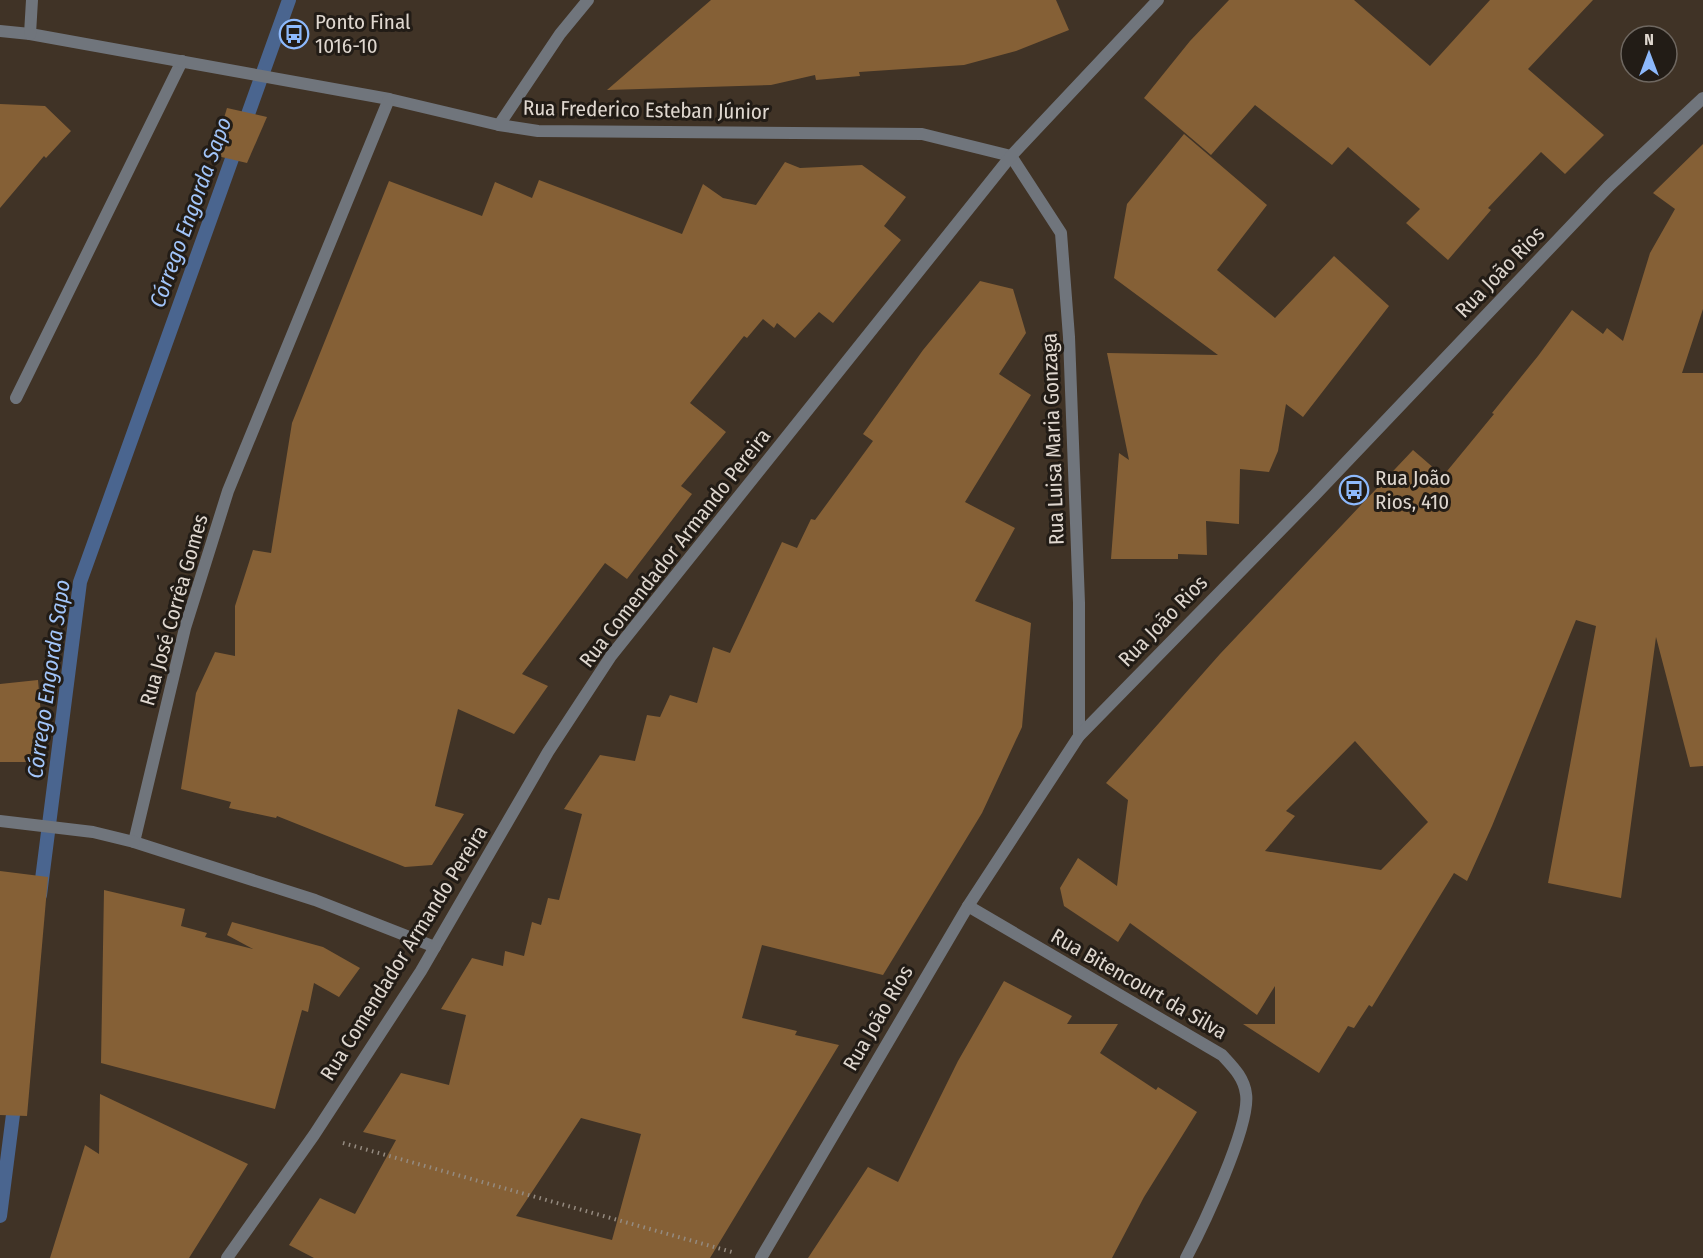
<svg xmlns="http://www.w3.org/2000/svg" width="1703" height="1258" viewBox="0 0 1703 1258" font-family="'Fira Sans Condensed',sans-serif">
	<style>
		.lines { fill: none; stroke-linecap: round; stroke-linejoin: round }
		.stream { stroke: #4a658f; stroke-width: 14 }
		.building { fill: #856036; fill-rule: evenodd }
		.path { stroke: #958b80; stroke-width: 4; stroke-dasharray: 1.5 4.5; stroke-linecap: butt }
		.lane { stroke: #70757c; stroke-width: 12 }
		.street { stroke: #70757c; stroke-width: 12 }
		.labels { text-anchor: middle; stroke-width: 6; stroke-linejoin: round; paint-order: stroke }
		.poi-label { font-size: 21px; fill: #dfd7cf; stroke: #221c16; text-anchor: start }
		.street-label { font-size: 21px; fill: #dfd7cf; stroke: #221c16 }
		.water-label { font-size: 22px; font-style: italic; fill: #a2c5fa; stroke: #221c16 }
	</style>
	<rect width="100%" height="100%" fill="#403326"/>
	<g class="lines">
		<g class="stream">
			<path d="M40 895 80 582 289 0"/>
			<path d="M0 1216 15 1099"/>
		</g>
	</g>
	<g class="building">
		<path d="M711 0H1056L1069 30 1016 51 964 65 859 72 860 76 816 80 815 75 771 85 607 90Z"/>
		<path d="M1229 0H1354L1430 66 1490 0H1593L1528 69 1604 135 1565 174 1541 152 1488 208 1491 210 1448 260 1406 223 1420 209 1348 147 1332 165 1255 105 1211 155 1144 98 1190 41Z"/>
		<path d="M0 104 45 106 71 131 46 158 44 156 0 208Z"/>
		<path d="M227 108 267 117 247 163 213 155Z"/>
		<path d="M1184 134 1267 205 1217 270 1275 318 1334 256 1389 306 1303 417 1286 404 1278 451 1269 472 1240 469 1239 524 1206 521 1207 555 1178 554V559H1111L1119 453 1129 460 1107 353 1218 355 1114 278 1127 204Z"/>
		<path d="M1703 144V309L1682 373H1703V766L1690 767 1656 637 1621 898 1548 883 1596 626 1576 620 1492 826 1467 881 1454 873 1372 1007 1369 1005 1354 1028 1348 1026 1319 1073 1243 1024H1275V986L1257 1015 1130 923 1118 942 1064 906 1060 888 1078 858 1117 886 1128 800 1106 783 1220 654 1413 450 1443 476 1494 414 1492 413 1538 356 1572 310 1603 334 1607 328 1623 341 1650 253 1675 209 1653 193ZM1355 741 1428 822 1381 870 1265 851 1295 816 1286 811Z"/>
		<path d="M785 162 800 168 862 165 906 197 884 226 901 240 833 323 819 312 795 338 777 323 774 328 763 319 747 338 744 336 690 403 726 432 681 486 692 494 627 579 605 563 522 674 548 686 514 734 458 709 435 806 464 814 432 865 405 867 277 816 276 818 229 808 231 802 181 789 196 693 215 652 235 656V606L253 550 271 553 292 423 389 181 482 216 495 182 532 198 539 180 682 234 703 184 723 198 756 205Z"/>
		<path d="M980 281 1013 289 1026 333 999 374 1031 395 965 502 1015 528 975 601 1031 623 1022 727 982 813 883 975 762 945 742 1018 797 1031 795 1035 839 1045 710 1258H314L289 1245 320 1198 355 1214 396 1140 363 1132 401 1073 449 1085 466 1015 441 1009 472 958 503 966 505 951 524 956 532 922 541 925 548 898 559 900 582 814 564 809 600 755 635 761 647 715 660 717 670 695 697 703 713 647 730 653 782 542 797 548 811 519 815 520 873 441 863 434 923 350ZM581 1118 641 1134 612 1240 516 1216Z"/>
		<path d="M38 680 45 762H0V684Z"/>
		<path d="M0 871 48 877 27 1116 0 1115Z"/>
		<path d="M104 890 185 909 181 926 207 933 205 937 253 949 227 935 232 922 323 947 360 968 339 997 314 983 308 1012 302 1010 275 1109 101 1063Z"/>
		<path d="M1004 981 1072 1016 1067 1024H1118L1100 1053 1156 1090 1158 1087 1197 1112 1144 1197 1112 1258H808L868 1167 898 1182 958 1061Z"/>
		<path d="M100 1094 248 1164 189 1258H50L85 1145 99 1154Z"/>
	</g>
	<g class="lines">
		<path class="path" d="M343 1143 732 1252"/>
		<g class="lane">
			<path d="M499 125 560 34 588 0"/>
			<path d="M16 398 182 61"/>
		</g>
		<g class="street">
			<path d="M0 31 30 34 389 99 499 125 538 131 922 134 1011 156"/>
			<path d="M30 34 32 0"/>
			<path d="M389 99 228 491 185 628 134 842 315 900 435 947"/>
			<path d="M1011 156 1061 233 1069 337 1079 603V736"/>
			<path d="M0 821 93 832 134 842"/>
			<path d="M968 906 1222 1055C1232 1066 1244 1077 1246 1094 1251 1125 1202 1228 1186 1258"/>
			<path d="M227 1258 314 1135 421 971 548 752 611 656 1011 156 1158 0"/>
			<path d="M761 1258 968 906 1079 736 1314 496 1609 186 1703 98"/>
		</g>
	</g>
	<defs>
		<g id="bus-ring" transform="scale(1.5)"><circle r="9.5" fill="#221c16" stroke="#8db9fc" stroke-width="1.5"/><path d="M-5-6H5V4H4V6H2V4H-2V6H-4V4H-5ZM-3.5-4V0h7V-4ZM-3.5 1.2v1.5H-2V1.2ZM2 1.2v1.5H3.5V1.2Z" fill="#8db9fc"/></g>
	</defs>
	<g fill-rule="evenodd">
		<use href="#bus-ring" x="294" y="34"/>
		<use href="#bus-ring" x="1354" y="490"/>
	</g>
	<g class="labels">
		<g class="poi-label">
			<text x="315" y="29">Ponto Final<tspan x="315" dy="24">1016-10</tspan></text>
			<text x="1375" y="485">Rua João<tspan x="1375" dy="24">Rios, 410</tspan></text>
		</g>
		<g class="street-label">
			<text transform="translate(646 110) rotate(1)" y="7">Rua Frederico Esteban Júnior</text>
			<text transform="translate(1500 272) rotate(-46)" y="7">Rua João Rios</text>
			<text transform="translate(1053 439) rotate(-92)" y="7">Rua Luisa Maria Gonzaga</text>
			<text transform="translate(675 548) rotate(-52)" y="7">Rua Comendador Armando Pereira</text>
			<text transform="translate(174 610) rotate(-74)" y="7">Rua José Corrêa Gomes</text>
			<text transform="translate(1163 621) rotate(-46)" y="7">Rua João Rios</text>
			<text transform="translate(404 953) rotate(-58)" y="7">Rua Comendador Armando Pereira</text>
			<text transform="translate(1139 984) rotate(30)" y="7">Rua Bitencourt da Silva</text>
			<text transform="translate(878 1018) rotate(-60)" y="7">Rua João Rios</text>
		</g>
		<g class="water-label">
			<text transform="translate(190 212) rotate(-70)" y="8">Córrego Engorda Sapo</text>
			<text transform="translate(48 679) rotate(-82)" y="8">Córrego Engorda Sapo</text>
		</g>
	</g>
	<g transform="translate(1649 54)"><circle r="28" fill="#221c16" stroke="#6e6760" stroke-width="1.5"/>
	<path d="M0-4.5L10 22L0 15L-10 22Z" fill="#8db9fc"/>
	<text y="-9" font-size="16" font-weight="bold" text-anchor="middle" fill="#dfd7cf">N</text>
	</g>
</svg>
